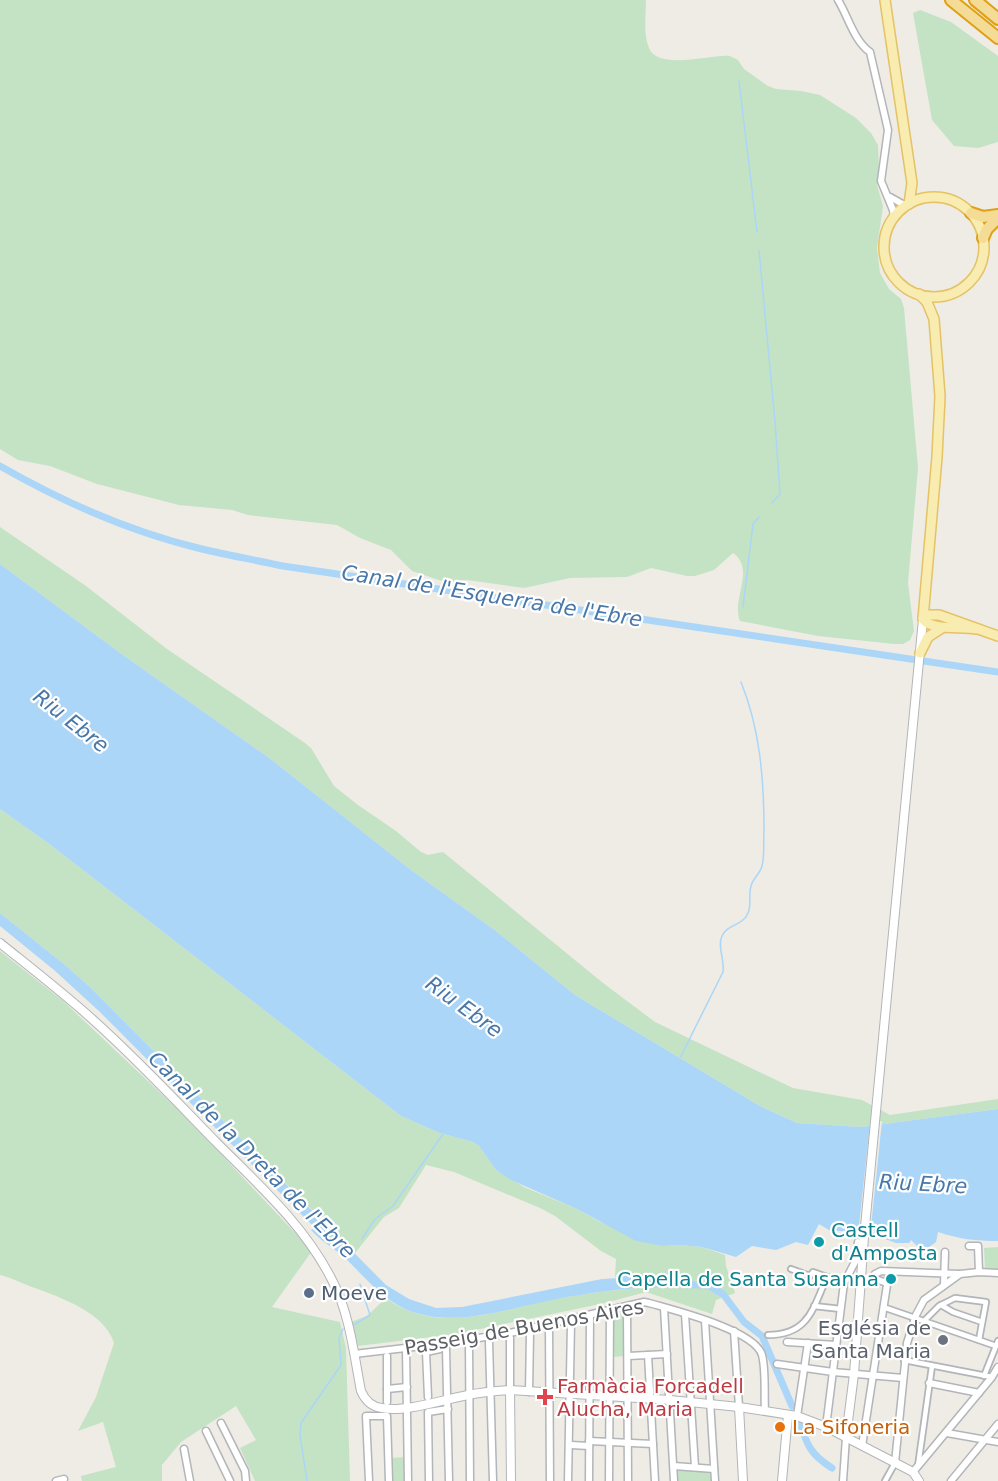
<svg xmlns="http://www.w3.org/2000/svg" width="998" height="1481" viewBox="0 0 998 1481" font-family="'DejaVu Sans',sans-serif">
	<style>
		.green { fill: #c4e3c4 }
		.water { fill: #abd6f8 }
		.pier { fill: #eeece5 }
		.lines { fill: none; stroke-linecap: round; stroke-linejoin: round }
		.stream { stroke: #abd6f8; stroke-width: 1.5 }
		.canal { stroke: #abd6f8; stroke-width: 7 }
		.pedestrian-casing { stroke: #b2b5b9; stroke-width: 8 }
		.minor-casing { stroke: #b2b5b9; stroke-width: 9 }
		.tertiary-casing { stroke: #b2b5b9; stroke-width: 10 }
		.primary-casing { stroke: #e5c266; stroke-width: 12 }
		.motorway-casing { stroke: #dfa014; stroke-width: 14 }
		.pedestrian { stroke: #fff; stroke-width: 4.5 }
		.minor { stroke: #fff; stroke-width: 6 }
		.tertiary { stroke: #fff; stroke-width: 8 }
		.primary { stroke: #f8ecb0; stroke-width: 9 }
		.motorway { stroke: #f4dc96; stroke-width: 10 }
		.culture-dot { fill: #0f9aa8; stroke: #fff; stroke-width: 2 }
		.service-dot { fill: #5c6f8a; stroke: #fff; stroke-width: 2 }
		.worship-dot { fill: #6b7280; stroke: #fff; stroke-width: 2 }
		.health-dot { fill: #e0444e; stroke: #fff; stroke-width: 2 }
		.food-dot { fill: #e8710a; stroke: #fff; stroke-width: 2 }
		.labels { text-anchor: middle; stroke-width: 4.5; stroke-linejoin: round; paint-order: stroke }
		.culture-label { font-size: 20px; fill: #0d838f; stroke: #fff; text-anchor: start }
		.service-label { font-size: 20px; fill: #4e5e75; stroke: #fff; text-anchor: start }
		.street-label { font-size: 20px; fill: #5d6064; stroke: #fff }
		.worship-label { font-size: 20px; fill: #5b616d; stroke: #fff; text-anchor: end }
		.health-label { font-size: 20px; fill: #be3a42; stroke: #fff; text-anchor: start }
		.food-label { font-size: 20px; fill: #c56008; stroke: #fff; text-anchor: start }
		.water-label { font-size: 21px; font-style: italic; fill: #4978a8; stroke: #fff }
	</style>
	<rect width="100%" height="100%" fill="#eeece5"/>
	<g class="green">
		<path d="M0 0H646C646 14 643 34 649 48 658 71 711 54 730 56L738 60 744 69 768 86 776 89 801 91 820 95 856 118 871 133 878 145 879 169 877 185 883 206 877 248 880 273 889 289 901 299 904 308 918 468 908 583 914 631 910 640 903 644H894L818 636 740 621C731 599 756 569 733 553L714 570 695 576H687L651 568 627 577 570 578 524 588 467 580 445 582 412 571 391 550 360 538 337 525 248 515 232 510 179 505 97 484 50 466 18 460 0 449Z"/>
		<path d="M920 10 951 22 998 56V142L978 148 954 146 932 120 913 13Z"/>
		<path d="M0 527 86 586 167 649 305 743 311 748 334 786 358 805 396 831 421 852 428 855 443 852 603 983 655 1022 793 1088 862 1100 890 1115 998 1099V1109L861 1127 797 1123 760 1106 575 995 496 931 411 870 272 760 123 655 0 564Z"/>
		<path d="M0 809 48 843 401 1116 440 1133 473 1142 479 1146 496 1170 524 1187 577 1209 600 1222 663 1246 680 1245 702 1247 725 1255 726 1266 735 1293 716 1300 712 1314 646 1292 605 1303 456 1334 358 1346 351 1322 367 1316 386 1298C436 1336 501 1310 555 1299 587 1293 619 1289 651 1287V1280L620 1275V1278L615 1277 616 1259 601 1251 555 1216 540 1208 454 1172 426 1165 399 1208 384 1217 355 1253 90 987 65 965 0 913Z"/>
		<path d="M0 951 62 1000 185 1116 312 1251 272 1307 340 1322 346 1348 350 1481H255L240 1448 256 1440 236 1406 181 1442 162 1465V1481H82L81 1476 116 1467 103 1422 78 1431 96 1397 114 1343C105 1313 62 1298 35 1288 23 1284 13 1278 0 1275Z"/>
		<path d="M998 1247V1270L985 1269 984 1248Z"/>
		<path d="M625 1309V1356L612 1357V1312Z"/>
		<path d="M406 1457V1481H391L390 1458Z"/>
		<path d="M677 1469 711 1470 712 1481H678Z"/>
	</g>
	<g class="water">
		<path d="M0 564 123 655 272 760 411 870 496 931 575 995 760 1106 797 1123 861 1127 998 1109V1241C976 1241 959 1239 938 1232L936 1242 929 1247 919 1248 911 1240 909 1243H896L872 1234 829 1230 819 1224 808 1245 796 1242 776 1250 752 1246 736 1257 702 1247 680 1245 663 1246 636 1241 577 1209 511 1180 496 1170 479 1146 473 1142 440 1133 401 1116 48 843 0 809Z"/>
		<path d="M0 913 65 965 90 987 386 1285 409 1299 436 1308 462 1307 602 1279 619 1278 620 1274 652 1280V1287C619 1289 588 1293 557 1299 508 1308 453 1330 405 1309 381 1298 362 1274 343 1256 332 1247 321 1241 311 1230L314 1227 285 1198 100 1012 54 970 0 926Z"/>
	</g>
	<path class="pier" d="M882 1121 870 1236 858 1235 870 1123Z"/>
	<g class="lines">
		<g class="stream">
			<path d="M739 81 757 232"/>
			<path d="M759 250 775 422 780 494 772 503"/>
			<path d="M743 607 753 524 759 517"/>
			<path d="M680 1058 723 972C725 961 717 946 722 936 727 924 743 926 748 913 752 904 748 895 751 886 753 878 760 874 762 866 765 855 763 842 764 830 764 779 760 729 741 682"/>
			<path d="M362 1239 375 1219 393 1206 443 1134"/>
			<path d="M352 1326 370 1315 360 1284"/>
			<path d="M307 1481 300 1435 301 1423 341 1365 339 1338 343 1329"/>
		</g>
		<g class="canal">
			<path d="M0 466C63 502 128 531 198 548 226 555 255 560 283 566L998 672"/>
			<path d="M643 1284 707 1285 723 1294 744 1322 762 1336 792 1406"/>
			<path d="M799 1421C807 1445 810 1454 832 1468"/>
		</g>
		<g class="pedestrian-casing">
			<g id="pedestrian">
				<path d="M791 1269 810 1276 813 1272 844 1283"/>
				<path d="M941 1305 953 1312 982 1322"/>
				<path d="M814 1306 841 1309"/>
				<path d="M883 1307 996 1346"/>
				<path d="M925 1320 939 1306 955 1298 986 1302 979 1340"/>
				<path d="M768 1335C809 1335 813 1308 827 1277"/>
				<path d="M904 1360 992 1377"/>
				<path d="M984 1376 998 1341"/>
				<path d="M918 1466 932 1366"/>
				<path d="M885 1481 895 1463"/>
			</g>
		</g>
		<g class="minor-casing">
			<g id="minor">
				<path d="M838 0C848 16 854 41 870 52L888 130 881 181 893 210 894 218"/>
				<path d="M890 197 906 206"/>
				<path d="M969 1246H978L979 1272"/>
				<path d="M887 1283 875 1279V1274L881 1271 959 1274"/>
				<path d="M944 1285 945 1252"/>
				<path d="M627 1306 628 1481"/>
				<path d="M664 1308 674 1481"/>
				<path d="M685 1314 695 1467"/>
				<path d="M705 1321 715 1481"/>
				<path d="M549 1328 550 1481"/>
				<path d="M734 1331 739 1407"/>
				<path d="M510 1338V1390"/>
				<path d="M489 1342 493 1481"/>
				<path d="M787 1342 836 1345"/>
				<path d="M469 1345 470 1481"/>
				<path d="M446 1348 449 1481"/>
				<path d="M406 1349 408 1481"/>
				<path d="M354 1354 448 1343 510 1333 644 1302 649 1303C673 1310 755 1330 762 1355 766 1370 764 1394 765 1411"/>
				<path d="M648 1355 655 1481"/>
				<path d="M387 1356V1402"/>
				<path d="M628 1356 667 1354"/>
				<path d="M777 1364 833 1372 903 1378"/>
				<path d="M929 1383 979 1393"/>
				<path d="M387 1389 407 1387"/>
				<path d="M529 1392 530 1333"/>
				<path d="M428 1397 426 1352 440 1349 444 1344"/>
				<path d="M797 1416 808 1343"/>
				<path d="M221 1423 245 1471 246 1481"/>
				<path d="M826 1427 844 1283 856 1260 858 1242"/>
				<path d="M206 1431 230 1481"/>
				<path d="M947 1433 998 1442"/>
				<path d="M589 1441 653 1444"/>
				<path d="M571 1445 589 1446"/>
				<path d="M862 1446 889 1272"/>
				<path d="M184 1449 190 1481"/>
				<path d="M895 1463 907 1343 916 1315 924 1300 960 1274 979 1272 998 1273"/>
				<path d="M674 1466 714 1469"/>
				<path d="M913 1472 992 1377 998 1367"/>
				<path d="M56 1481 64 1479"/>
				<path d="M369 1481 366 1416H387L389 1481"/>
				<path d="M429 1481 428 1412 448 1409"/>
				<path d="M568 1481 571 1323"/>
				<path d="M589 1481 590 1315"/>
				<path d="M609 1481 610 1310"/>
				<path d="M843 1481 846 1437"/>
				<path d="M951 1481 998 1424"/>
			</g>
		</g>
		<g class="tertiary-casing">
			<g id="tertiary">
				<path d="M0 943C31 968 62 992 91 1018 135 1057 176 1101 217 1143 260 1186 306 1227 333 1282 350 1315 354 1355 361 1391 365 1400 372 1407 382 1408 403 1413 446 1399 468 1395 482 1392 496 1391 510 1390L670 1400 739 1407 797 1416 826 1427 913 1472 919 1481"/>
				<path d="M510 1390 511 1481"/>
				<path d="M739 1407 743 1481"/>
				<path d="M846 1437 854 1374 864 1237 923 619"/>
				<path d="M782 1481 788 1415"/>
			</g>
		</g>
		<g class="primary-casing">
			<g id="primary">
				<path d="M885 0 912 183 909 204"/>
				<circle cx="934" cy="247" r="50"/>
				<path d="M919 294 927 302 934 319 940 396 937 457 923 619C931 631 961 626 976 629"/>
				<path d="M923 618 929 615H939L998 636"/>
				<path d="M920 653 928 637 942 628"/>
			</g>
		</g>
		<g class="motorway-casing">
			<g id="motorway">
				<path d="M951 0 998 38"/>
				<path d="M975 0 998 19"/>
				<path d="M971 213 983 217 998 215"/>
				<path d="M983 238 987 229 998 218"/>
			</g>
		</g>
		<use href="#pedestrian" class="pedestrian"/>
		<use href="#minor" class="minor"/>
		<use href="#tertiary" class="tertiary"/>
		<use href="#primary" class="primary"/>
		<use href="#motorway" class="motorway"/>
	</g>
	<g class="culture-dot">
		<circle cx="819" cy="1242" r="6"/>
		<circle cx="891" cy="1279" r="6"/>
	</g>
	<circle class="service-dot" cx="309" cy="1293" r="6"/>
	<circle class="worship-dot" cx="943" cy="1340" r="6"/>
	<path class="health-dot" d="M542 1388h6v6h6v6h-6v6h-6v-6h-6v-6h6z"/>
	<circle class="food-dot" cx="780" cy="1427" r="6"/>
	<g class="labels">
		<g class="culture-label">
			<text x="831" y="1237">Castell<tspan x="831" dy="23">d'Amposta</tspan></text>
			<text x="879" y="1286" text-anchor="end">Capella de Santa Susanna</text>
		</g>
		<g class="service-label">
			<text x="321" y="1300">Moeve</text>
		</g>
		<g class="street-label">
			<text transform="translate(524 1327) rotate(-10)" y="7">Passeig de Buenos Aires</text>
		</g>
		<g class="worship-label">
			<text x="931" y="1335">Església de<tspan x="931" dy="23">Santa Maria</tspan></text>
		</g>
		<g class="health-label">
			<text x="557" y="1393">Farmàcia Forcadell<tspan x="557" dy="23">Alucha, Maria</tspan></text>
		</g>
		<g class="food-label">
			<text x="792" y="1434">La Sifoneria</text>
		</g>
		<g class="water-label">
			<text transform="translate(492 596) rotate(9)" y="7">Canal de l'Esquerra de l'Ebre</text>
			<text transform="translate(71 721) rotate(38)" y="7">Riu Ebre</text>
			<text transform="translate(464 1007) rotate(36)" y="7">Riu Ebre</text>
			<text transform="translate(252 1155) rotate(45)" y="7">Canal de la Dreta de l'Ebre</text>
			<text transform="translate(923 1184) rotate(3)" y="7">Riu Ebre</text>
		</g>
	</g>
</svg>
